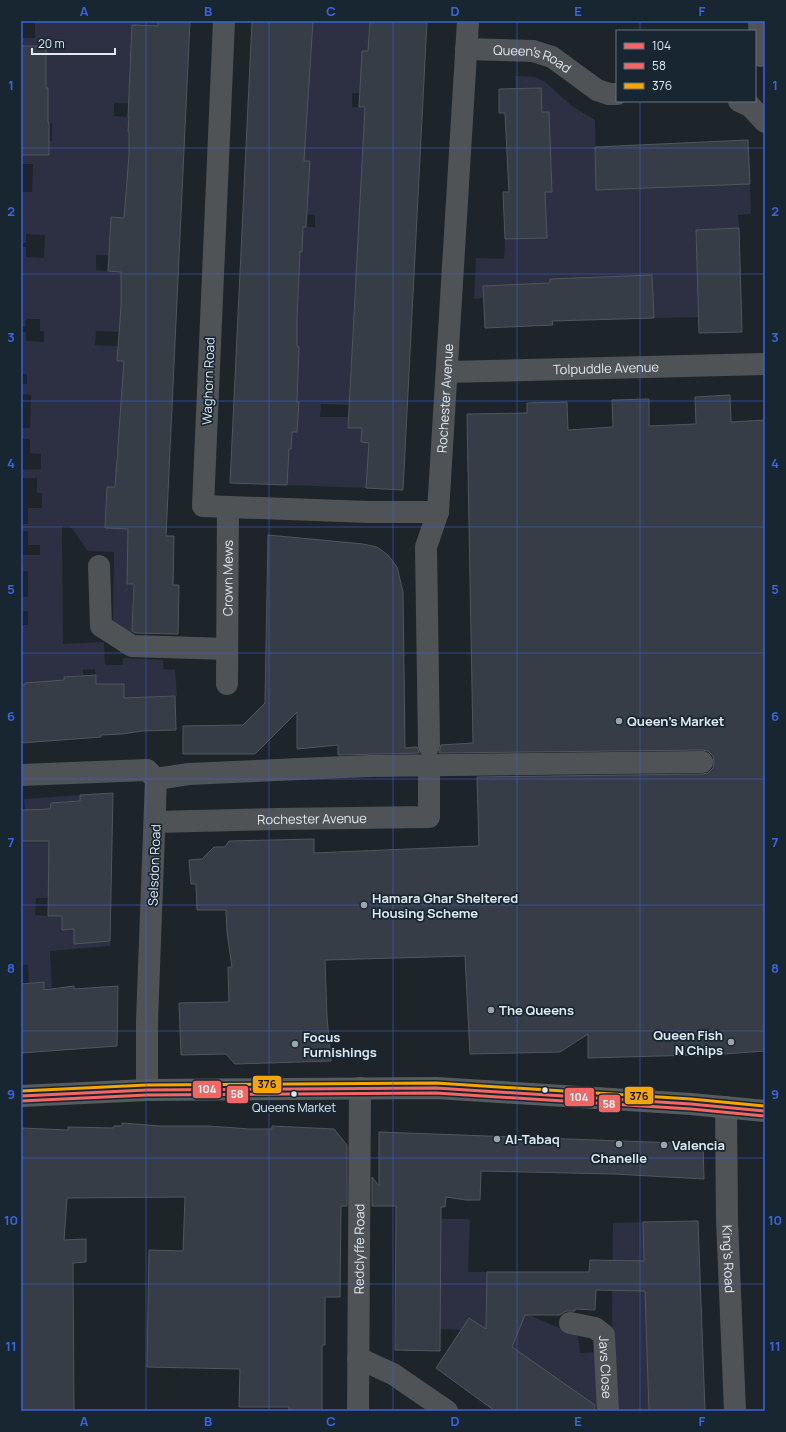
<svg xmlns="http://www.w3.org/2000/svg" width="786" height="1432" viewBox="0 0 786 1432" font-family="Manrope,sans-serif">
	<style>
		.green { fill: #2d2f42 }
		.building { fill: #363d46; stroke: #51565c }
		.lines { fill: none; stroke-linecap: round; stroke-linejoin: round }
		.minor { stroke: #505356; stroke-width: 22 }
		.major { stroke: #565b5d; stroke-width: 22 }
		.bus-1-casing { stroke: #172631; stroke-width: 6 }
		.bus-2-casing { stroke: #172631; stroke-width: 6 }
		.bus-3-casing { stroke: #172631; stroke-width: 6 }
		.bus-1 { stroke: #f46663; stroke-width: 3 }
		.bus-2 { stroke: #f46663; stroke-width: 3 }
		.bus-3 { stroke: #f7a600; stroke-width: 3 }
		.grid { fill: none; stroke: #3a65dc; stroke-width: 1; stroke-opacity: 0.55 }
		.poi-dot { fill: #9ca5ac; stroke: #172631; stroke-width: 1.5 }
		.bus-dot { fill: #e0eaf2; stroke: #172631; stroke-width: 1.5 }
		.labels { text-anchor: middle; stroke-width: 3.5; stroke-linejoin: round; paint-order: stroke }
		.bus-label { font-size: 12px; fill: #e0eaf2; stroke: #172631 }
		.street-label { font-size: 13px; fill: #e0eaf2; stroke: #172631 }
		.poi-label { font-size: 13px; font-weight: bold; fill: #e0eaf2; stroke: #172631; text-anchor: start }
		.line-badge { stroke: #172631; stroke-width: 1.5 }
		.badge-label { font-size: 11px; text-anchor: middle; font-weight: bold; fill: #fff }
		.pale-badge-label { font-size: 11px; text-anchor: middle; font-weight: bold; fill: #111 }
		.neatline { fill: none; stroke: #3a65dc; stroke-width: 1.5 }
		.grid-label { font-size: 13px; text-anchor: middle; font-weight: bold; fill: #3a65dc }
	</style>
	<rect width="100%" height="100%" fill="#1d252b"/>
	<g class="green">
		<path d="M35 21H158L154 104 114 103V116L129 117 153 133 129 141 128 174 151 181 126 180 125 208 149 219 111 217 109 250 147 257 96 255V270L121 272V285L146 286 144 333 96 331 95 345 118 346 142 362 140 407H120L119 440 138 447 117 446 116 460 123 461 136 488 107 487 105 527 166 530 133 584 132 633 113 621 114 552 88 551 70 526H62L63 644 104 642 105 665H123V658L163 660V669L175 670 177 696 124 698V684L97 699 95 669 83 670V675L64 677 66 706 48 681 25 683V685H21L22 625H28V611H21V597H28V571H21V565H23V555H40V545H28V531H21V524H28V508H42V493H37V478H21V470L41 469V454L30 453V439H21V428H30L31 395 21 394V384H27V374H21V332H26V341L44 342V331H40V319H26L25 327H21V247H26V257L44 258 45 235 26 234V243H21V192H32L33 164H21V155H49V141H52V123L21 122 34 104H48V88H21L46 84V46H21V38H35Z"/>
		<path d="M313 21H370L368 51H362L361 72 394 74 366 93H352V107L393 109 385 243 358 242 356 270 382 283 355 282 354 309 381 326 353 325 350 390 376 406 321 404 320 417H348V428H362L361 442 369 443 366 488 287 485 288 466 266 448 292 432H297L298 419 269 418 298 370 299 347 271 345 297 322 299 270 296 251H302L303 227H315V215L303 214 278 190 308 191 310 161 292 160 294 113 307 114Z"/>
		<path d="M515 76 535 77 545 82 572 106 595 120 596 190 750 184 751 214 738 215 739 228 696 230 698 317 654 318 652 275 551 279 550 283 484 286V298L474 299 476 258 504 259 505 239 547 238 545 192 552 191 549 112H542L541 88H516Z"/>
		<path d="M80 795V801L51 803 48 898H36L35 915 48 916V910H76L62 924V930L74 929V944L110 941V946L50 951 53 1016H46L44 982 29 983 28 965H21V841L25 810 24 799Z"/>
		<path d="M441 1219H470L468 1272H487V1297L578 1336 580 1353 596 1352 602 1410 469 1318 461 1330 440 1329Z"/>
		<path d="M643 1222 649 1411H613L612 1290 613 1223Z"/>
	</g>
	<g class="building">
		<path d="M158 21H190L166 536H174L173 585H179L178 634 135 633 132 631 134 584H127L128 529 105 528 107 487H115L124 361H117L121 307V272L108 271 111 217 124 218 129 155V132H128L129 117H128L132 25 158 26Z"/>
		<path d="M252 21H313L304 161H310L306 227H303L302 252 300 251 297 319V346L299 347 297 402H299L297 432H292L291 449H289L287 485 230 483Z"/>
		<path d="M370 21H427L403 490 366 488 369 443 361 442 362 428H348L365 107H359L362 51H368Z"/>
		<path d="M21 46H46V88H48V122L49 123V155H21Z"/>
		<path d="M541 88 542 112H549L552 192H545L547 238 505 239 503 192H509L505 113H499V89Z"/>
		<path d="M748 140 750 184 596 190 595 147Z"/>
		<path d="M739 228 742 332 699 333 696 230Z"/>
		<path d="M652 275 654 318 552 321 553 325 485 328 483 286 550 283V279Z"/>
		<path d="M730 395 731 422 765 420V1051L696 1056V1055L588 1058V1034L560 1052 470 1054 465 956 325 960 327 1017 331 1061 235 1064 226 1054 181 1055 179 1003 229 1002 228 967H232L227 932 226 910H197L196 884H191L189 860 202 859 214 847H225L229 841 314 839V853L479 846 477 777 702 774 708 773 713 768 714 762 713 756 708 751 702 750 439 753 441 745 473 743 467 414 527 413V403L567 402 568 430 613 427 612 400 649 399V426L696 424 695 397Z"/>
		<path d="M268 535 363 544 377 547 388 555 397 567 403 592 405 748 417 747 419 753 338 755V745L297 749V712L255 754H183V726L243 725 265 703Z"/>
		<path d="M96 675V684H124V698L175 696 176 730 142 731 122 734 101 735V737L21 743V685H25V683L64 680V677Z"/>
		<path d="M113 793 110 941 74 944V929L62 930V916H48L49 841H21V810L50 809 51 803 80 801V795Z"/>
		<path d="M44 982V990L74 986V989L118 986 117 1046 21 1053V984Z"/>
		<path d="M122 1123 160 1126H208L250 1129H272V1126L334 1129 347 1145V1206H341L340 1297H325V1345H322V1411H289V1407H239L240 1369 147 1367 149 1250 183 1251 185 1197 67 1198 64 1240 86 1239V1262L73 1263 74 1411H21V1128L68 1130V1127L113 1128 114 1126H122Z"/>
		<path d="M379 1132 703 1144 704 1179 614 1174 481 1171 480 1200H466L446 1197 445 1207H441L440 1351 395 1350 396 1206H372V1177L379 1186Z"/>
		<path d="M698 1221 705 1411H649L645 1291 596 1290 595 1310 575 1309V1311H566L560 1315H525L512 1347 595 1405V1411H495L436 1368 469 1318 486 1329 487 1272H589L590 1260 644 1261 643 1222Z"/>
	</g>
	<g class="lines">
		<g class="minor">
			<path d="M224 21 203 506 369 512H438"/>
			<path d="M759 21 760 56"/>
			<path id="s1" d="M466 49 533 51 552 57 597 90 609 94H617"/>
			<path d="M739 101 750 106 765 122"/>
			<path id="s2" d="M447 372 765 364"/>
			<path d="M99 566 101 626 132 646 227 649"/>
			<path id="s3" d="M227 684 228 507"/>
			<path id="s4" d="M429 746 426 547 438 512 468 21"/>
			<path d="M21 775 147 770 156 779 147 1021V1090"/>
			<path d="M156 779 189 774 369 766 702 762"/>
			<path id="s5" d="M155 822 277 819 429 817V778"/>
			<path id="s6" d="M726 1107 727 1220 735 1411"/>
			<path id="s7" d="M570 1323 595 1328 604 1335 608 1411"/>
			<path d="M358 1358 393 1374 447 1411"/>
			<path id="s8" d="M358 1411 360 1088"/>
		</g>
		<path class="major" d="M21 1096 147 1090 436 1088 691 1104 765 1111"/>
		<g class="bus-1-casing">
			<path id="bus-1" d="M21 1096 147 1090 436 1088 691 1104 765 1111"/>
		</g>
		<g class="bus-2-casing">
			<path id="bus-2" d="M21 1101 147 1095 436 1093 691 1109 765 1116"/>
		</g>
		<g class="bus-3-casing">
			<path id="bus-3" d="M21 1091 147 1085 436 1083 691 1099 765 1106"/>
		</g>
		<use href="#bus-1" class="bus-1"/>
		<use href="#bus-2" class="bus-2"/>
		<use href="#bus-3" class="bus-3"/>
	</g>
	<path class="grid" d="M146 21V1411M269 21V1411M393 21V1411M517 21V1411M640 21V31M640 101V1411M21 148H765M21 274H765M21 401H765M21 527H765M21 653H765M21 779H765M21 905H765M21 1031H765M21 1158H765M21 1284H765"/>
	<g class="poi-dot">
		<circle cx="619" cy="721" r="4"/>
		<circle cx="364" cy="905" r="4"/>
		<circle cx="491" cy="1010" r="4"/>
		<circle cx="731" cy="1042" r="4"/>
		<circle cx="295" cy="1044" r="4"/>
		<circle cx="497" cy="1139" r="4"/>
		<circle cx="619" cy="1144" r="4"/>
		<circle cx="664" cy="1145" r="4"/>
	</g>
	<g class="bus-dot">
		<circle cx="545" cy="1090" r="3.5"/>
		<circle cx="294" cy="1094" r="3.5"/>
	</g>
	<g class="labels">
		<g class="bus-label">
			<text x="294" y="1112">Queens Market</text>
		</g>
		<g class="street-label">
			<text dy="5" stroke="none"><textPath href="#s1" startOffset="68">Queen's Road</textPath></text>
			<text dy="5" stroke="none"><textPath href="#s2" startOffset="159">Tolpuddle Avenue</textPath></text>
			<text transform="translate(208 381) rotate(-88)" y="5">Waghorn Road</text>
			<text dy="5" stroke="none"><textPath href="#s4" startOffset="350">Rochester Avenue</textPath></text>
			<text dy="5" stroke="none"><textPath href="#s3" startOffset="106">Crown Mews</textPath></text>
			<text dy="5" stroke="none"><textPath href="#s5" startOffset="157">Rochester Avenue</textPath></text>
			<text transform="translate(154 865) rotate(-88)" y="5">Selsdon Road</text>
			<text dy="5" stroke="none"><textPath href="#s8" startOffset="162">Redclyffe Road</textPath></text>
			<text dy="5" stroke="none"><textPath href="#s6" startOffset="152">King's Road</textPath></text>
			<text dy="5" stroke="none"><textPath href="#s7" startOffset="69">Javs Close</textPath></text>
		</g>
		<g class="poi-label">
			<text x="627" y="726">Queen's Market</text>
			<text x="372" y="903">Hamara Ghar Sheltered<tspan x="372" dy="15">Housing Scheme</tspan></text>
			<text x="499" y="1015">The Queens</text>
			<text x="723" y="1040" text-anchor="end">Queen Fish<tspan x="723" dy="15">N Chips</tspan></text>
			<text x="303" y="1042">Focus<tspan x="303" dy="15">Furnishings</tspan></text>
			<text x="505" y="1144">Al-Tabaq</text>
			<text x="672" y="1150">Valencia</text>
			<text x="619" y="1163" text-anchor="middle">Chanelle</text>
		</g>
	</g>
	<g class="line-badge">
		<rect x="252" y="1075" width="30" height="19" rx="4" fill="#f7a600"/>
		<rect x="192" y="1080" width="30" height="19" rx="4" fill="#f46663"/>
		<rect x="226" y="1085" width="23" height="19" rx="4" fill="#f46663"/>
		<rect x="624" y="1086" width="30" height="19" rx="4" fill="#f7a600"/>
		<rect x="564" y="1087" width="31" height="20" rx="4" fill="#f46663"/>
		<rect x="598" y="1094" width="23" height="19" rx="4" fill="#f46663"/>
	</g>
	<g class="badge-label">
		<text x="207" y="1093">104</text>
		<text x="237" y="1098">58</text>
		<text x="579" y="1101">104</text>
		<text x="609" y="1108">58</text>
	</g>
	<g class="pale-badge-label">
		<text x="267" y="1088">376</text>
		<text x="639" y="1100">376</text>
	</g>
	<rect width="786" height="1432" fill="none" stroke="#172631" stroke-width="44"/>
	<rect x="616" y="30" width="140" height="72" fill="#172631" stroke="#67747e"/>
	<rect x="624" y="43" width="20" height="6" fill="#f46663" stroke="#67747e"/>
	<text x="652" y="50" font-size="12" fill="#e0eaf2">104</text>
	<rect x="624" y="63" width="20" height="6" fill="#f46663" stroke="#67747e"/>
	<text x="652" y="70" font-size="12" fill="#e0eaf2">58</text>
	<rect x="624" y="83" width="20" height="6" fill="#f7a600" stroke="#67747e"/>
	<text x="652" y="90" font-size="12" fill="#e0eaf2">376</text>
	<path d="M32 48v6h83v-6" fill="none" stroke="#e0eaf2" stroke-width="2"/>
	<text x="38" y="48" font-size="12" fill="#e0eaf2" stroke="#172631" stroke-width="3" paint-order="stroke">20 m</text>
	<rect x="22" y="22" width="742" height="1388" class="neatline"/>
	<g class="grid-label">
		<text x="84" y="16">A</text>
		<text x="208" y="16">B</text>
		<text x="331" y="16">C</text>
		<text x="455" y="16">D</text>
		<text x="578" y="16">E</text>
		<text x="702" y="16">F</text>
		<text x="11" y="90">1</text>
		<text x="775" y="90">1</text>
		<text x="11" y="216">2</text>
		<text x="775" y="216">2</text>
		<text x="11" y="342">3</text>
		<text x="775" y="342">3</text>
		<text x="11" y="468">4</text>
		<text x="775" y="468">4</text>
		<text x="11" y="594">5</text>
		<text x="775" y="594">5</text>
		<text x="11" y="721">6</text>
		<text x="775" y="721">6</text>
		<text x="11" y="847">7</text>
		<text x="775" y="847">7</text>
		<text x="11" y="973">8</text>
		<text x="775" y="973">8</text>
		<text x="11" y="1099">9</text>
		<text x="775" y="1099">9</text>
		<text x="11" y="1225">10</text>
		<text x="775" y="1225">10</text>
		<text x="11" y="1351">11</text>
		<text x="775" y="1351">11</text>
		<text x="84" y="1426">A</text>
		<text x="208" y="1426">B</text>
		<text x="331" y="1426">C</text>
		<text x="455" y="1426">D</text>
		<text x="578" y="1426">E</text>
		<text x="702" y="1426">F</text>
	</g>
</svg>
